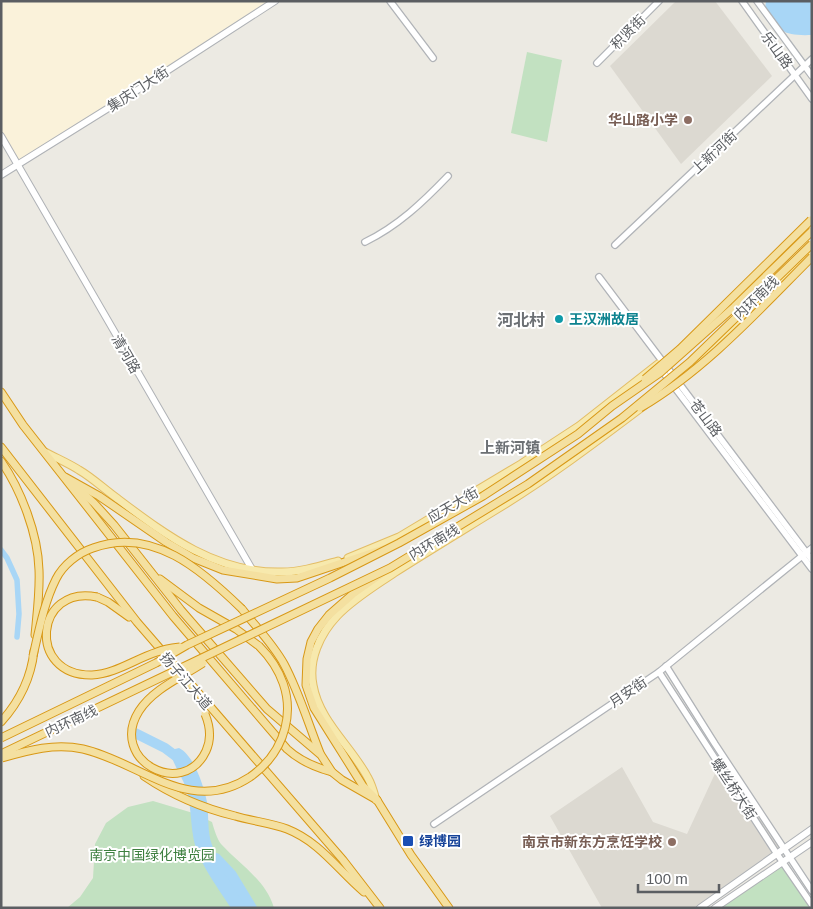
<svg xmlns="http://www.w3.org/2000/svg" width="813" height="909" viewBox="0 0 813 909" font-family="Arial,'Noto Sans SC',sans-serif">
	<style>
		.commercial { fill: #faf2da }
		.education { fill: #dcd9d1 }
		.green { fill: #c2e1c1 }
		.water { fill: #a8d6f6 }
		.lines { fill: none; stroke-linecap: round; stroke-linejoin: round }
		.canal { stroke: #a8d6f6; stroke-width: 5.5 }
		.river { stroke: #a8d6f6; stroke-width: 10 }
		.tertiary-casing { stroke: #b0b3b7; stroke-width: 8 }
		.secondary-casing { stroke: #afb2b6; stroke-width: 8 }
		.primary-casing { stroke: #e3bd65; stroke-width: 9 }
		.trunk-casing { stroke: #d89816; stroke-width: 9 }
		.tertiary { stroke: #fff; stroke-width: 5.5 }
		.secondary { stroke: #fff; stroke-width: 6 }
		.primary { stroke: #f7e9ad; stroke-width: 7 }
		.trunk { stroke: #f4e0a0; stroke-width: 7 }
		.trunk-bridge-casing { stroke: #d89816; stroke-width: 9; stroke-linecap: butt }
		.trunk-bridge { stroke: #f4e0a0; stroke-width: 7 }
		.education-dot { fill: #8d6e63; stroke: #fff; stroke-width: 2 }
		.culture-dot { fill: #0f9aa8; stroke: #fff; stroke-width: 2 }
		.transit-dot { fill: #1a4fb4; stroke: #fff; stroke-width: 2 }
		.labels { text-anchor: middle; stroke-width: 4; stroke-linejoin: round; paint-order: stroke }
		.street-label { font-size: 14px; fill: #5b5e62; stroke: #fff }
		.education-label { font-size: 14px; font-weight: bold; fill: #785e54; stroke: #fff; text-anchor: end }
		.culture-label { font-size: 14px; font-weight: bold; fill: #0d838f; stroke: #fff; text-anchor: start }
		.transit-label { font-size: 14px; font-weight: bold; fill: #164399; stroke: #fff; text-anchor: start }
		.park-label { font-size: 14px; fill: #3d7f3f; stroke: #fff }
		.neighbourhood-label { font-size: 15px; font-weight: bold; fill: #6c7074; stroke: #fff }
		.quarter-label { font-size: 16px; font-weight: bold; fill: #6c7074; stroke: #fff }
	</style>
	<rect width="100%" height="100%" fill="#eceae3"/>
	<path class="commercial" d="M1 1H275L18 164 1 136Z"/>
	<g class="education">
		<path d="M676 1H715L772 76 681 164 610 66Z"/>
		<path d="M726 761 784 849 700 908H602L550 816 622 767 653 822 687 834 719 765Z"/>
	</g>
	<g class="green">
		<path d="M527 52 562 60 547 142 511 133Z"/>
		<path d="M153 801 193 813 212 822C214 829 217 839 221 844 240 865 266 880 274 908H67L80 897 93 878 95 844 106 823 128 807Z"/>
		<path d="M783 863 812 905V908H715Z"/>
	</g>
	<g class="water">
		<path d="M766 1H812V35C784 36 779 32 765 9Z"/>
		<path d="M179 748C194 755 204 787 207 802 209 816 207 831 212 845 218 863 239 891 250 908H231C220 891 200 864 195 845 190 826 192 807 186 788 182 776 173 765 171 753L175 749Z"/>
	</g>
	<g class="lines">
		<path class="canal" d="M1 550 7 558 17 580 19 614 17 637"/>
		<g class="river">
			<path d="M135 733 165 748 181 760"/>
			<path d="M216 858 232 875 252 908"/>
		</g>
		<g class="tertiary-casing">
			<g id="tertiary">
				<path d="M390 1 433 58"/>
				<path d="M742 1 812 99"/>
				<path d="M757 1 812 76"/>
				<path d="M597 63 659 1"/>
				<path d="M365 242C398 226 423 202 448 176"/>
				<path d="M615 245 812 59"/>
				<path d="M599 277 812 560"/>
				<path d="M660 368 812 569"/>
				<path d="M666 666 715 744 812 891"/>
				<path d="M659 672 777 854 812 905"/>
				<path d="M434 824 659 672 812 548"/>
			</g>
		</g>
		<g class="secondary-casing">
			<g id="secondary">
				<path d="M1 136 253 571"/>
				<path d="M1 175 139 89 275 1"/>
				<path d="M700 908 812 829"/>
				<path d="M715 908 812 842"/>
			</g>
		</g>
		<g class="primary-casing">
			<g id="primary">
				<path d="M799 236 812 224"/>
				<path d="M671 384 742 319 812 252"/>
				<path d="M45 452C56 458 68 463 79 470 93 478 105 490 118 499 167 536 218 574 282 572 301 572 320 566 338 561"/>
				<path d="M348 558 399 537 521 464 579 426 658 364"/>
				<path d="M376 800C374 793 372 785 368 778 352 747 319 721 313 685 308 660 320 634 337 616 353 599 375 586 394 573 427 552 460 532 494 511 547 479 596 442 645 405"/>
			</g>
		</g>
		<g class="trunk-casing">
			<g id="trunk">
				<path d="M1 392 23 425 173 616 287 749C300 761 314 767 332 772"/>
				<path d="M1 447 137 622 343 860 380 908"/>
				<path d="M1 461C21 490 38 534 39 570 40 591 37 614 35 635"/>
				<path d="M65 477 99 496 166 542 193 558 223 570 277 579 297 578 383 549"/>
				<path d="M76 487 94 503 114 525 181 610 267 709 321 755 332 772 342 780 377 800"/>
				<path d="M380 575 353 594 329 615 318 629 311 642 307 659 306 685 314 708 363 786 377 800 411 855 449 908"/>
				<path d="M160 579 199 608 236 629 259 646"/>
				<path d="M97 597 108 602 129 617"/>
				<path d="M242 609C256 627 273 644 284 664 299 692 308 723 320 753"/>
				<path d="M1 722C19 702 31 678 34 651"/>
				<path d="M144 776C172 795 202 808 235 816 252 821 271 823 287 829 320 842 338 870 364 892"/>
			</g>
		</g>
		<use href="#tertiary" class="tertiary"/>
		<use href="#secondary" class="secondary"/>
		<use href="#primary" class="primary"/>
		<use href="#trunk" class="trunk"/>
		<g class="trunk-bridge-casing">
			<g id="trunk-bridge">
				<path d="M645 379 680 349 811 220"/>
				<path d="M640 408C705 370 759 310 812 257"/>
				<path d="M97 597C35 584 26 676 92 675 115 674 135 659 157 652 164 649 172 648 180 647"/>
				<path d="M33 656C39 630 44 603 56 579 63 565 78 553 93 548 152 526 202 570 242 609"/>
				<path d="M203 663C182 677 153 689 139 711 108 760 183 800 206 751 212 738 210 726 205 714"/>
				<path d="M1 738 156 663 187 645 330 578 399 543 483 496 578 434 612 406 661 372 734 307 812 231"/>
				<path d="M1 754 390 568 528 484 622 418 690 362 812 244"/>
				<path d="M2 758C29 750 55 743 83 749 140 762 190 817 250 777 267 765 280 748 285 728 293 697 281 668 259 646"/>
			</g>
		</g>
		<use href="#trunk-bridge" class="trunk-bridge"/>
	</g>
	<g class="education-dot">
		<circle cx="688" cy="120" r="5"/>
		<circle cx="672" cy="842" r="5"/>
	</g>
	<circle class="culture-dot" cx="559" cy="319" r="5"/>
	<rect class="transit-dot" x="402" y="835" width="12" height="12" rx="2.5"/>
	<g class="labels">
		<g class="street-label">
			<text transform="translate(628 32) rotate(-45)" y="5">积贤街</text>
			<text transform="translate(777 50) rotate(54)" y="5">乐山路</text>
			<text transform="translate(138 89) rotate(-33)" y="5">集庆门大街</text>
			<text transform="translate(714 152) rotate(-43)" y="5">上新河街</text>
			<text transform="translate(756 298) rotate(-44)" y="5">内环南线</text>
			<text transform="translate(126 354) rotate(60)" y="5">清河路</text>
			<text transform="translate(706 418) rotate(53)" y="5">苍山路</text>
			<text transform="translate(453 505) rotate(-30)" y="5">应天大街</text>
			<text transform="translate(434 542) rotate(-31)" y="5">内环南线</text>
			<text transform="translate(186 681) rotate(49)" y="5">扬子江大道</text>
			<text transform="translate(628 692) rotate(-34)" y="5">月安街</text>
			<text transform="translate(71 721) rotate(-25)" y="5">内环南线</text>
			<text transform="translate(734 789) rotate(57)" y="5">螺丝桥大街</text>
		</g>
		<g class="education-label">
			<text x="678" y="125">华山路小学</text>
			<text x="662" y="847">南京市新东方烹饪学校</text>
		</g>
		<g class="culture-label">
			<text x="569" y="324">王汉洲故居</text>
		</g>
		<g class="transit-label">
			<text x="419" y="846">绿博园</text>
		</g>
		<g class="park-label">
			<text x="152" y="860">南京中国绿化博览园</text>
		</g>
		<g class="neighbourhood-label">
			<text x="510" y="453">上新河镇</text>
		</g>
		<g class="quarter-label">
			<text x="521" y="326">河北村</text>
		</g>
	</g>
	<rect width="813" height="909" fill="none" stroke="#5b5e62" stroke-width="5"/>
	<path d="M638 884v8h81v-8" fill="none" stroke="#5b5e62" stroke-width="2.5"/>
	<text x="646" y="884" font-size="15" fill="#5b5e62" stroke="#ffffff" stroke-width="4" paint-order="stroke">100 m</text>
</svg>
